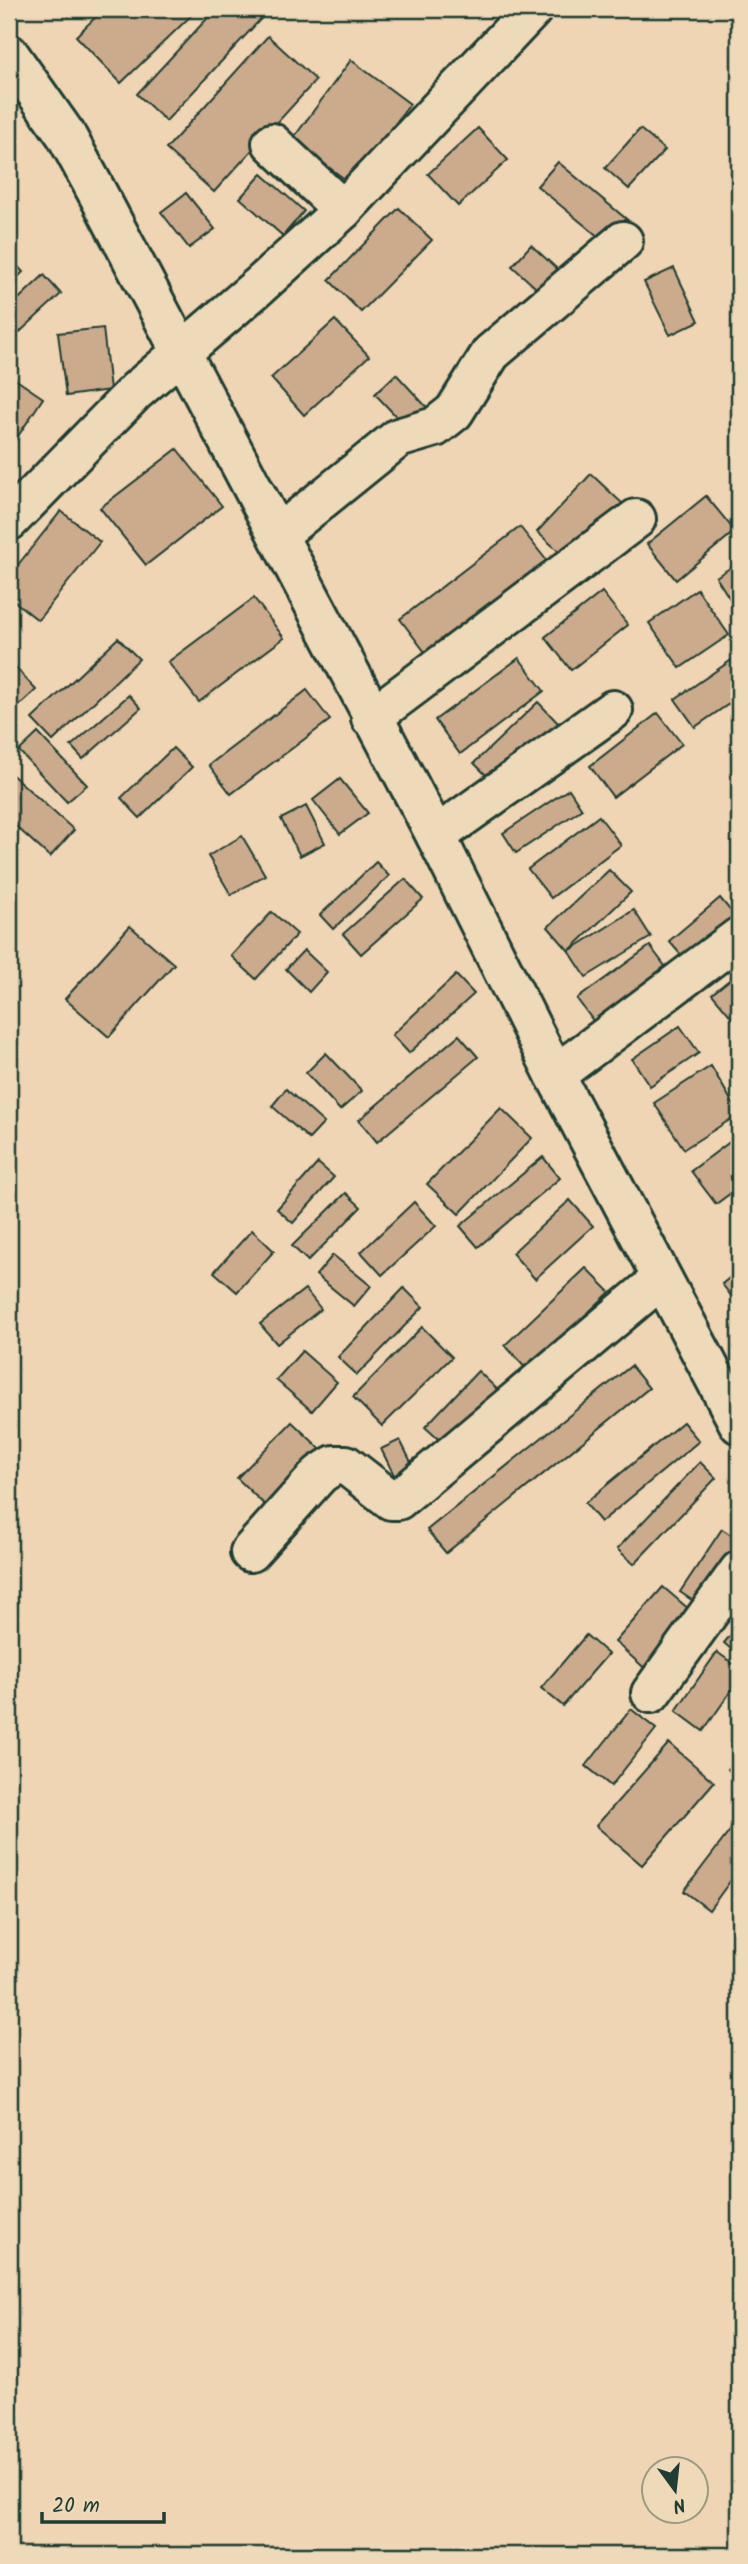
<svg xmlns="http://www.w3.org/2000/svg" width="748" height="2564" viewBox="0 0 748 2564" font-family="Kalam,sans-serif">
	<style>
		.building { fill: #ccab8d; stroke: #1f3d34; stroke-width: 2 }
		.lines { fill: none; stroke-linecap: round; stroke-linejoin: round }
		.street-casing { stroke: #1f3d34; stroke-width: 44 }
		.street { stroke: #eedab8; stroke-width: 38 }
	</style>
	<rect width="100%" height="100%" fill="#efd5b3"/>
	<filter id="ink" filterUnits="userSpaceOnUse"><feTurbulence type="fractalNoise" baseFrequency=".0143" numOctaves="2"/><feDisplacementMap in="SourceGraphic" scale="14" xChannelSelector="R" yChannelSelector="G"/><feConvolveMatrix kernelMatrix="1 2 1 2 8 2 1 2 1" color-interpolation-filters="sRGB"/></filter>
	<g filter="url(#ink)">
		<g class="building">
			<path d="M62 9H75L69 16Z"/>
			<path d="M104 9H198L121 83 76 36Z"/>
			<path d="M216 9H270L166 121 137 94Z"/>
			<path d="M268 36 316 80 214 192 166 149Z"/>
			<path d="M351 60 410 104 350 183 292 140Z"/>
			<path d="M478 128 508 160 458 206 428 174Z"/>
			<path d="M640 129 665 150 629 189 605 168Z"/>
			<path d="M558 162 631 223 611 247 537 186Z"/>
			<path d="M262 174 304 211 283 236 240 198Z"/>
			<path d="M186 193 215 229 189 248 161 212Z"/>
			<path d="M399 208 432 240 361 312 329 280Z"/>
			<path d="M9 210 17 219 9 226Z"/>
			<path d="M531 245 566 277 547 298 512 266Z"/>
			<path d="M9 257 23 272 9 286Z"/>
			<path d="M674 268 699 321 670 335 644 282Z"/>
			<path d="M44 275 61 294 9 342V308Z"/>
			<path d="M335 320 369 356 304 415 271 378Z"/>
			<path d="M103 328 110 390 66 396 58 333Z"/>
			<path d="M396 374 432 413 411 432 375 394Z"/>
			<path d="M12 377 43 398 9 450V381Z"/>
			<path d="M177 449 222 506 146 565 100 508Z"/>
			<path d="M591 474 624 505 571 562 537 532Z"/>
			<path d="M706 496 735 531 676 580 647 544Z"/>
			<path d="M61 511 100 542 38 620 9 597V576Z"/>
			<path d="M520 527 555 571 434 664 400 619Z"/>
			<path d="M739 562V613L716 577Z"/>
			<path d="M697 589 729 635 680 668 649 623Z"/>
			<path d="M602 592 628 625 571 670 545 637Z"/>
			<path d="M254 598 284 638 199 702 168 662Z"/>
			<path d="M118 638 139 659 53 741 32 719Z"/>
			<path d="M739 655V697L695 727 675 699Z"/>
			<path d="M519 658 544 691 460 754 435 720Z"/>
			<path d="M9 660 36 690 9 715Z"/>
			<path d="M307 690 330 720 231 794 209 765Z"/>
			<path d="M129 695 141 708 83 759 71 746Z"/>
			<path d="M538 702 559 724 496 785 474 763Z"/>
			<path d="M658 713 682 744 613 797 590 766Z"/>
			<path d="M38 733 87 785 67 802 19 751Z"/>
			<path d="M173 748 192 767 140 818 121 798Z"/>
			<path d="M9 772 74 830 50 857 9 820Z"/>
			<path d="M340 779 368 813 340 834 313 800Z"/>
			<path d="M569 789 582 809 516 853 503 833Z"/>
			<path d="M306 806 325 843 300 856 281 819Z"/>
			<path d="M599 816 621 845 551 898 528 869Z"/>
			<path d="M242 836 265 875 231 895 208 856Z"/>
			<path d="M376 862 389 876 333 929 320 915Z"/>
			<path d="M609 870 631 892 569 951 548 927Z"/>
			<path d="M405 879 423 899 361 954 343 934Z"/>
			<path d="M720 898 739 921 688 963 669 941Z"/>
			<path d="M634 910 651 937 586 977 569 951Z"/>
			<path d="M272 912 297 934 256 979 231 956Z"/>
			<path d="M130 926 174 964 109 1037 65 999Z"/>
			<path d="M650 946 674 978 600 1030 577 999Z"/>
			<path d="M304 950 327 972 309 992 286 969Z"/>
			<path d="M739 972V1026L712 994Z"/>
			<path d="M456 975 474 994 409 1053 392 1035Z"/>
			<path d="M680 1026 699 1053 650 1086 632 1059Z"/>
			<path d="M459 1035 478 1057 377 1142 359 1120Z"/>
			<path d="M326 1053 362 1091 340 1110 306 1073Z"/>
			<path d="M711 1066 739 1114 684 1149 654 1103Z"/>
			<path d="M286 1089 324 1123 309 1139 272 1106Z"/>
			<path d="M501 1108 532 1138 459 1214 427 1184Z"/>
			<path d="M739 1135V1187L716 1204 691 1171Z"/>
			<path d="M543 1157 560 1178 478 1247 460 1226Z"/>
			<path d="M318 1163 334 1177 293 1223 277 1209Z"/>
			<path d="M346 1193 361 1207 308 1261 292 1246Z"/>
			<path d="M570 1200 593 1226 535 1279 512 1253Z"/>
			<path d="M414 1202 436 1226 382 1275 361 1252Z"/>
			<path d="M252 1230 274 1251 237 1292 214 1272Z"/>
			<path d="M333 1255 371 1286 354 1306 316 1275Z"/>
			<path d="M586 1268 610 1292 527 1370 505 1345Z"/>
			<path d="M739 1270V1306L722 1284Z"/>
			<path d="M404 1288 423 1307 357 1375 338 1357Z"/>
			<path d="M305 1289 321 1309 277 1344 260 1324Z"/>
			<path d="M422 1327 452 1357 382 1426 353 1397Z"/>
			<path d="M302 1351 337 1382 312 1411 276 1380Z"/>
			<path d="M631 1366 649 1388 446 1553 427 1530Z"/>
			<path d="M478 1371 501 1393 448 1448 425 1427Z"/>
			<path d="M292 1422 330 1458 275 1515 237 1478Z"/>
			<path d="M683 1422 699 1441 601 1522 585 1503Z"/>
			<path d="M400 1440 419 1478 400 1487 381 1449Z"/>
			<path d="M700 1462 716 1478 634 1564 617 1549Z"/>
			<path d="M722 1529 739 1540V1565L708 1611 680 1592Z"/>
			<path d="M663 1587 697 1616 649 1672 615 1642Z"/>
			<path d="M739 1625V1656L724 1643Z"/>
			<path d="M586 1635 608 1654 563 1706 541 1688Z"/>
			<path d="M717 1652 739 1668V1680L703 1731 676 1711Z"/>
			<path d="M631 1709 656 1729 611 1786 586 1766Z"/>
			<path d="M669 1743 714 1782 642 1865 596 1826Z"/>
			<path d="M739 1759V1783L728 1769Z"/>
			<path d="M739 1819V1869L709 1910 684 1891Z"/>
		</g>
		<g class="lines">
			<g class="street-casing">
				<g id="street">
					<path d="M9 54 66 135 99 196 436 836 555 1075 739 1424"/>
					<path d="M272 143 343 210"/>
					<path d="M9 521 136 391 259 286 343 210 532 10"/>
					<path d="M278 535 398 438 435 427 454 412 491 353 623 241"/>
					<path d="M371 718 636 519"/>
					<path d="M436 836 613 710"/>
					<path d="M555 1075 739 937"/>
					<path d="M250 1552 320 1474 334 1465H346L391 1500H398L661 1279"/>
					<path d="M651 1693 739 1571"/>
				</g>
			</g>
			<use href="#street" class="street"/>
		</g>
	</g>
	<rect width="748" height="2564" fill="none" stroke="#eedab8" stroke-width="35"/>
	<rect x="18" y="18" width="713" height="2529" fill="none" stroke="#1f3d34" stroke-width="2.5" filter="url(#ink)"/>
	<g transform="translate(675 2490) rotate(165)"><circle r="33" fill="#eedab8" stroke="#9b9b83" stroke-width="2"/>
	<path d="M0-5L12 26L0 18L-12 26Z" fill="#1f3d34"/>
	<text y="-10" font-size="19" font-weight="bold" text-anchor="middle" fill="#1f3d34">N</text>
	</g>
	<path d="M42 2512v10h122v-10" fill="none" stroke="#1f3d34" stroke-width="3.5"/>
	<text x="52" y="2512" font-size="21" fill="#1f3d34" stroke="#eedab8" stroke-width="5" paint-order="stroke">20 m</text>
</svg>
